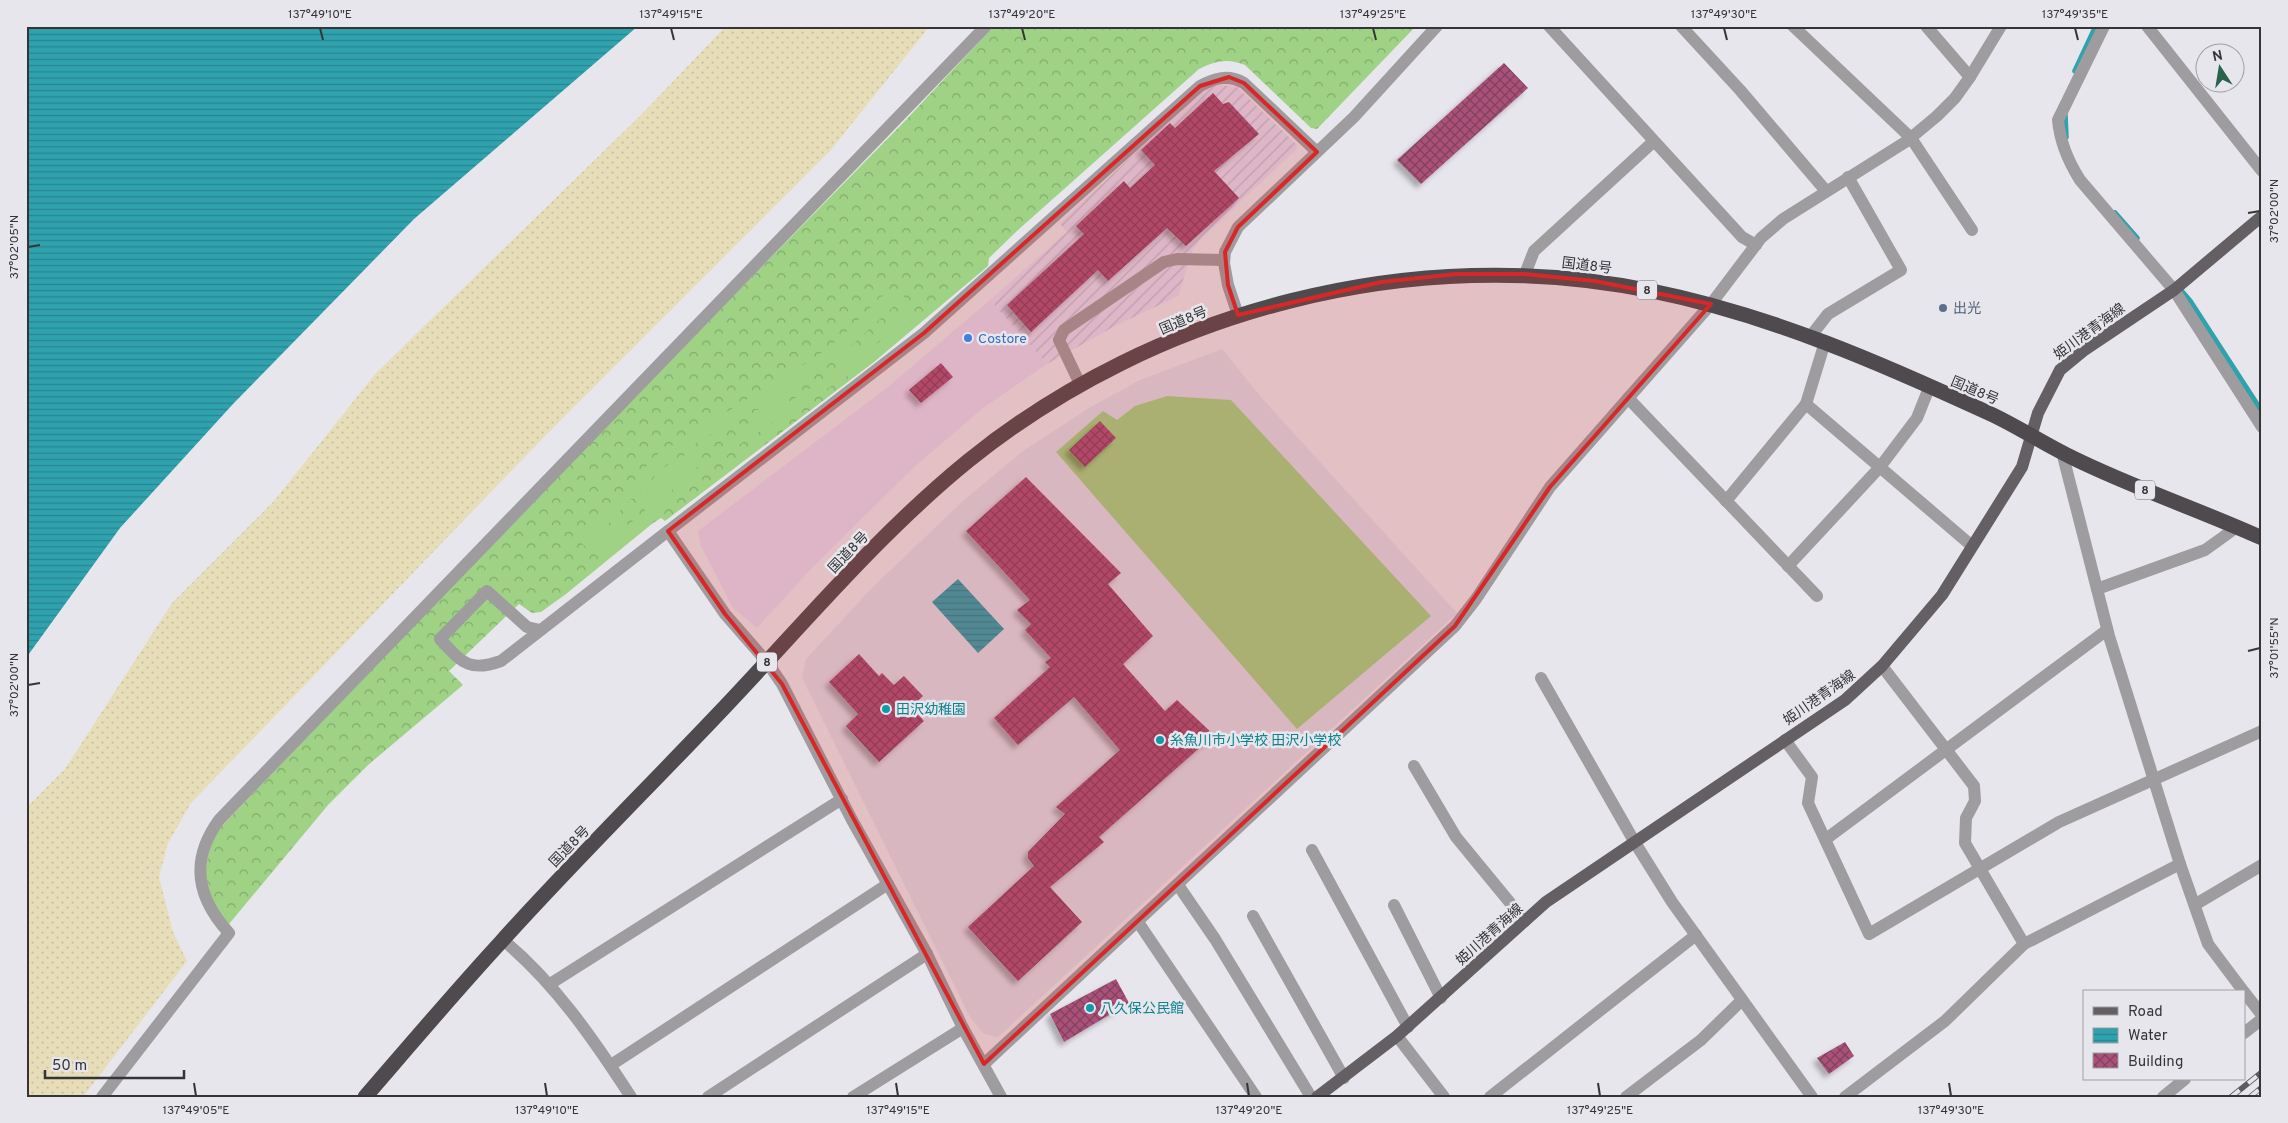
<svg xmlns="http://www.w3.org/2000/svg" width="2288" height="1123" viewBox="0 0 2288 1123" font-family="Overpass,'Noto Sans JP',sans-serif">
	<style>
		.commercial { fill: #e0d9ef }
		.industrial { fill: url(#industrial-furrows) }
		.built { fill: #dadbe8 }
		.forest { fill: url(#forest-crowns) }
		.sand { fill: url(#sand-dots) }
		.garden { fill: #9fd284; fill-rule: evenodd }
		.water { fill: url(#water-rules) }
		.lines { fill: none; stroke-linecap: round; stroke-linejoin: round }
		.stream { stroke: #2fa2ae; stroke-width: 5.5 }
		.building { fill: url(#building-cross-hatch); filter: url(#shadow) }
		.minor { stroke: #9e9c9e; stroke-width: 12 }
		.major { stroke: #635f63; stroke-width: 12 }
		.highway { stroke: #4e4a4e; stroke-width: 15 }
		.rail-casing { stroke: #5c5c60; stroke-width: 5.5 }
		.rail { stroke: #e6e6ec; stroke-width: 4; stroke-dasharray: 11; stroke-linecap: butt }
		.marked { fill: #d62828; fill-opacity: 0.2; stroke: #d62828; stroke-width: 4; stroke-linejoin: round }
		.ticks { fill: none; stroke: #353538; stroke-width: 2 }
		.service-dot { fill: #5c6f8a; stroke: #e6e6ec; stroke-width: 2 }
		.shop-dot { fill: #3f7fe0; stroke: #e6e6ec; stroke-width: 2 }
		.culture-dot { fill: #0f9aa8; stroke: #e6e6ec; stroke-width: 2 }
		.labels { text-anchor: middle; stroke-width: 5; stroke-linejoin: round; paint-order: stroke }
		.shield { fill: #e6e6ec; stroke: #6a6a6e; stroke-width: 1 }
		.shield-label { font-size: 12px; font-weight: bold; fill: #353538 }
		.street-label { font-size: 14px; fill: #353538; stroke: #e6e6ec }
		.service-label { font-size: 14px; fill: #4e5e75; stroke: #e6e6ec; text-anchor: start }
		.shop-label { font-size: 14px; fill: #366cbe; stroke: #e6e6ec; text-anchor: start }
		.culture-label { font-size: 14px; fill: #0d838f; stroke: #e6e6ec; text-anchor: start }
		.neatline { fill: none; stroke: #353538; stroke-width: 2 }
		.ticks-label { font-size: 12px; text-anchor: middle; fill: #353538 }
	</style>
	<defs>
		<pattern id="industrial-furrows" width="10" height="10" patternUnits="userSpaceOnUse" patternTransform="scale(1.25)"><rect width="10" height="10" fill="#dfdaef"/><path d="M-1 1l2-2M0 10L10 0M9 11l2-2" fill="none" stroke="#c0bcce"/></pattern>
		<pattern id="forest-crowns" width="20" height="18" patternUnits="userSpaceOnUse" patternTransform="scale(1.25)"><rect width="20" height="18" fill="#9fd284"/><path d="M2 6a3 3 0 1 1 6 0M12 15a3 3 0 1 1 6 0" fill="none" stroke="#82ab6d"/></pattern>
		<pattern id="sand-dots" width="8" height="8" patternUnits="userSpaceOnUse" patternTransform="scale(1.25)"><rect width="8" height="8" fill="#e7deb9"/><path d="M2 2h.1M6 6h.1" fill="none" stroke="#c7bfa0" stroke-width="1.8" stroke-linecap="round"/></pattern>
		<pattern id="water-rules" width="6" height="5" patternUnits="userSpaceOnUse" patternTransform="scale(1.25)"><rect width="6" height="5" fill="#2fa2ae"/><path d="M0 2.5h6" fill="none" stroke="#29858f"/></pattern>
		<pattern id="building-cross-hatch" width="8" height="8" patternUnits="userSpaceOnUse" patternTransform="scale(1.25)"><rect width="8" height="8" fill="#a95179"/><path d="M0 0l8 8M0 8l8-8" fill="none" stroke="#83415f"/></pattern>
		<filter id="shadow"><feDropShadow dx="-4.5" dy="4.5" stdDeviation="2.5" flood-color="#0004"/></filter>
	</defs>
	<rect width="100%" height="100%" fill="#e6e6ec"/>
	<path class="commercial" d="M990 300 1047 364 983 408 914 467 809 571 757 628 733 608 701 546 698 531 888 387Z"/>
	<path class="industrial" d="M1219 85 1237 87 1297 145V149L1203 236 1193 249 1178 296 1115 326 1047 364 990 300 1067 232 1059 223 1202 92 1209 87Z"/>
	<path class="built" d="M1222 349 1261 397 1457 613 998 1037 984 1034 970 1017 802 678 806 659 873 587 964 500 1023 451 1089 408 1140 380Z"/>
	<path class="forest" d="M994 26H1416L1317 129 1311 128 1245 65C1227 58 1216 61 1199 69L1018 230 989 258 988 266 874 362 665 521 661 518 653 523 566 594 541 612 532 613 519 604 449 671 463 685 368 765 328 805 229 924C224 919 216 913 213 906 201 881 205 853 219 829L578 454 904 122Z"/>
	<path class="sand" d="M726 26H930L830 151 547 434 191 803 168 843 159 877 173 932 187 961 83 1097H26V808L65 769 172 603 274 501 376 373 643 113Z"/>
	<g class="garden">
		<path d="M893 293C906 295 911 301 915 314L913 319 891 344 871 361 740 444 648 525 597 556 581 543 655 456 816 357 843 336 880 297ZM894 306 900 308 902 315C897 327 865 359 851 357L849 355V348ZM834 361 840 362 841 366 839 370 787 403 782 402 779 397 781 394ZM751 409H758L761 416 730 439 670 496 660 499 654 497V495C674 496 688 476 701 464L703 460 698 452C691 449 659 469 654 477 651 481 653 487 651 492H648L647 479 659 466ZM635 498 644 502 645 513 615 533H610L609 523 631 499Z"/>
		<path d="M1167 396 1231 400 1431 616 1297 729 1056 452 1103 411 1117 420 1135 406Z"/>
	</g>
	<g class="water">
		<path d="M26 26H638L414 219 233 404 120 528 26 658Z"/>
		<path d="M958 579 1004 629 978 653 932 602Z"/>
	</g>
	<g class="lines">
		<g class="stream">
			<path d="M2075 71 2096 26"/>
			<path d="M2065 114 2066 137"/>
			<path d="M2115 213 2137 238"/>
			<path d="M2178 287 2190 301 2262 412"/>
		</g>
	</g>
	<g class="building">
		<path d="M1504 63 1528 88 1421 184 1397 160Z"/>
		<path d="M1213 93 1223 104 1229 102 1259 134 1214 171 1239 198 1186 246 1167 228 1108 281 1098 270 1031 332 1007 305 1084 234 1076 226 1124 181 1130 188 1155 165 1141 150 1170 123 1175 128Z"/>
		<path d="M941 363 953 377 921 403 909 390Z"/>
		<path d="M1100 421 1116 438 1085 467 1069 450Z"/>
		<path d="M1026 477 1121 573 1108 584 1153 636 1123 664 1165 711 1177 700 1214 735 1099 837 1104 842 1050 887 1082 922 1018 981 968 927 1034 866 1028 858V852L1065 814 1056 807 1120 750 1074 697 1018 745 994 718 1050 667 1045 662 1051 658 1025 630 1031 624 1017 610 1030 600 966 531Z"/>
		<path d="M859 654 879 676 882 673 894 685 904 676 923 696 911 707 924 721 879 762 846 726 858 714 829 682Z"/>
		<path d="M1116 979 1129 1003 1064 1042 1050 1014Z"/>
		<path d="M1845 1042 1854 1056 1829 1074 1817 1058Z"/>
	</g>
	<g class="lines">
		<g class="minor">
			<path d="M1549 26 1742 237 1756 245"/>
			<path d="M1681 26 1740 90 1826 191"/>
			<path d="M1793 26 1911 138 1972 230"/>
			<path d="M1926 26 1970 77"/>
			<path d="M2104 26 2058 120C2060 143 2068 161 2080 180L2174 290 2262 427"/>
			<path d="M2147 26 2262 171"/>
			<path d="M1525 274 1534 251 1653 142"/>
			<path d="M1238 315 1228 285 1224 263 1225 252 1238 227 1354 117 1437 26"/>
			<path d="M1810 337 1828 314 1901 270 1848 177"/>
			<path d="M1080 384 1059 340 1064 330 1164 262 1177 259 1224 260"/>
			<path d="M1628 398 1817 596"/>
			<path d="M1806 404 1972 546"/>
			<path d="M2062 452 2109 636 2180 864 2208 944 2244 992"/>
			<path d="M1726 501 1806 404 1825 342"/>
			<path d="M668 531 924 333 1200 86C1215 78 1228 74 1244 83L1317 152"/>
			<path d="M1788 566 1880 467 1917 418 1929 388"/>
			<path d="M2097 589 2205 550 2237 527"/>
			<path d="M540 630 527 627 487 591 440 639C461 661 468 673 501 661L668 531 725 614 767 662 782 684 852 820 927 954 963 1028 1001 1097"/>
			<path d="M1882 666 1974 786 1975 801 1966 818 1965 843 2024 944"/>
			<path d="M1541 678 1634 841 1672 902 1812 1097"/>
			<path d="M1785 740 1812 777 1808 803 1869 934 2059 822 2262 731"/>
			<path d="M1414 766 1456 837 1525 921"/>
			<path d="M1826 839 2107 630"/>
			<path d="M1312 850 1408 1027"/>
			<path d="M1178 885 1215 939 1311 1097"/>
			<path d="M2196 904 2262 865"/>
			<path d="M1394 905 1441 998"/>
			<path d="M1253 916 1344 1078"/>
			<path d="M1138 922 1256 1097"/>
			<path d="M503 940C555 983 594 1040 631 1097"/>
			<path d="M550 984 842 799"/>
			<path d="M2244 992 2262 1015"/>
			<path d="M2244 1033 2262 1019"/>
			<path d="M1397 1036 1444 1097"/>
			<path d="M984 1064 1455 626 1476 599 1550 487 1711 304 1761 238 1783 219 1907 141 1937 116 1955 98 1970 77 2001 26"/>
			<path d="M611 1065 888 884"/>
			<path d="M102 1097 229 933C196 897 190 860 219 820L986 26"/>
			<path d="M708 1097 927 954"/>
			<path d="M853 1097 963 1028"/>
			<path d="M1490 1097 1696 935"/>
			<path d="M1626 1097 1701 1040 1742 1000"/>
			<path d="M1845 1097 1945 1021 2024 944 2180 864"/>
			<path d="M2163 1097 2185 1079"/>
		</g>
		<path class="major" d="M1317 1097 1397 1036 1546 902 1845 700 1882 666 1942 595 2022 467 2038 413 2060 370 2083 351 2174 290 2262 216"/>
		<path class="highway" d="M365 1097C410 1045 454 993 500 943 571 864 647 789 720 712 801 627 877 535 968 461 1156 309 1415 242 1652 291 1771 315 1883 364 1993 415 2020 428 2046 445 2073 458 2134 488 2200 510 2262 538"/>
		<g class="rail-casing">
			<g id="rail">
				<path d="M2231 1097 2262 1072"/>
				<path d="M2250 1097 2262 1087"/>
			</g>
		</g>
		<use href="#rail" class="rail"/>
	</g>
	<path class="marked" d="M1229 77 1244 83 1317 152 1238 227 1225 252 1228 285 1238 315 1381 282 1456 274H1525L1595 281 1711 304 1550 487 1455 626 984 1064 782 684 725 614 668 531 924 333 1200 86Z"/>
	<path class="ticks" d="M320 28 323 40M671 28 674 40M1022 28 1025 40M1373 28 1376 40M1724 28 1727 40M2075 28 2078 40M2248 213 2260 211M28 247 40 245M2248 651 2260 648M28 685 40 683M194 1083 196 1096M545 1083 547 1096M896 1083 898 1096M1247 1083 1249 1096M1598 1083 1600 1096M1949 1083 1951 1096"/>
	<circle class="service-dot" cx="1943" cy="308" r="5"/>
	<circle class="shop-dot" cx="968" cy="338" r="5"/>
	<g class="culture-dot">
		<circle cx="886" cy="709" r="5"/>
		<circle cx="1160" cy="740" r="5"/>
		<circle cx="1090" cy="1008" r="5"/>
	</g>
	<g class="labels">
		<g class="shield">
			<rect x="1637" y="280.5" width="20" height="19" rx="4"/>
			<rect x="2135" y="480.5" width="20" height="19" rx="4"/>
			<rect x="757" y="652.5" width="20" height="19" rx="4"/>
		</g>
		<g class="shield-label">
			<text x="1647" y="294">8</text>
			<text x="2145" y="494">8</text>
			<text x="767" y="666">8</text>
		</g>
		<g class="street-label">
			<text transform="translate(1587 265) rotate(7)" y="5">国道8号</text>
			<text transform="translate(1183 320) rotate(-23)" y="5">国道8号</text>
			<text transform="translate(2089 331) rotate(-36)" y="5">姫川港青海線</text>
			<text transform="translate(1975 390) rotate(23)" y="5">国道8号</text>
			<text transform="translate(848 552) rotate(-46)" y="5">国道8号</text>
			<text transform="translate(1819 697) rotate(-35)" y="5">姫川港青海線</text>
			<text transform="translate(569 846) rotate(-46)" y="5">国道8号</text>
			<text transform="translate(1489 934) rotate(-42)" y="5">姫川港青海線</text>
		</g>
		<g class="service-label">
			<text x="1953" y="313">出光</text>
		</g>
		<g class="shop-label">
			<text x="978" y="343">Costore</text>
		</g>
		<g class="culture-label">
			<text x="896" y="714">田沢幼稚園</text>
			<text x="1170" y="745">糸魚川市小学校 田沢小学校</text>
			<text x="1100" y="1013">八久保公民館</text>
		</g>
	</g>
	<rect width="2288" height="1123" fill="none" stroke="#e6e6ec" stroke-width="55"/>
	<rect x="2083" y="990" width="162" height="90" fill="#e6e6ec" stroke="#9f9fa4"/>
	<rect x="2093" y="1007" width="25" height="8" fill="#635f63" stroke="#9f9fa4"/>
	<text x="2128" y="1016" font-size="15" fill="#353538">Road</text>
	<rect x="2093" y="1028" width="25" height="15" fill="url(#water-rules)" stroke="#9f9fa4"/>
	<text x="2128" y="1040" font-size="15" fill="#353538">Water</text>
	<rect x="2093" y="1053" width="25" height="15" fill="url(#building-cross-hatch)" stroke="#9f9fa4"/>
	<text x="2128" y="1066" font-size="15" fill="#353538">Building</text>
	<g transform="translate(2220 68) rotate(348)"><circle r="24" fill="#e6e6ec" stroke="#9f9fa4"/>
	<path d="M0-4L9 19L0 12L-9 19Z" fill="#29634c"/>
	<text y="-8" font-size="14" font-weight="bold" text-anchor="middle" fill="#353538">N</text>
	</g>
	<path d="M45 1070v8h139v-8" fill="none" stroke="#353538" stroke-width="2.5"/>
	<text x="52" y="1070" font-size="15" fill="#353538" stroke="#e6e6ec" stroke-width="4" paint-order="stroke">50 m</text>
	<rect x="28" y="28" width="2232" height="1068" class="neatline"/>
	<g class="ticks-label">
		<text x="320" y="18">137°49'10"E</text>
		<text x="671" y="18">137°49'15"E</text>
		<text x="1022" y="18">137°49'20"E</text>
		<text x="1373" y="18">137°49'25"E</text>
		<text x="1724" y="18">137°49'30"E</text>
		<text x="2075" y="18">137°49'35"E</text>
		<text transform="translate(2274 211) rotate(-90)" y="4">37°02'00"N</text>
		<text transform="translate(14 247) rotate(-90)" y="4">37°02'05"N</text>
		<text transform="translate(2274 648) rotate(-90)" y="4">37°01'55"N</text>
		<text transform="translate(14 685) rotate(-90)" y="4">37°02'00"N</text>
		<text x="196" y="1114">137°49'05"E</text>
		<text x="547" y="1114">137°49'10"E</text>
		<text x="898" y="1114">137°49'15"E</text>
		<text x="1249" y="1114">137°49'20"E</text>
		<text x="1600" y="1114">137°49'25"E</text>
		<text x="1951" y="1114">137°49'30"E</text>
	</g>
</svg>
